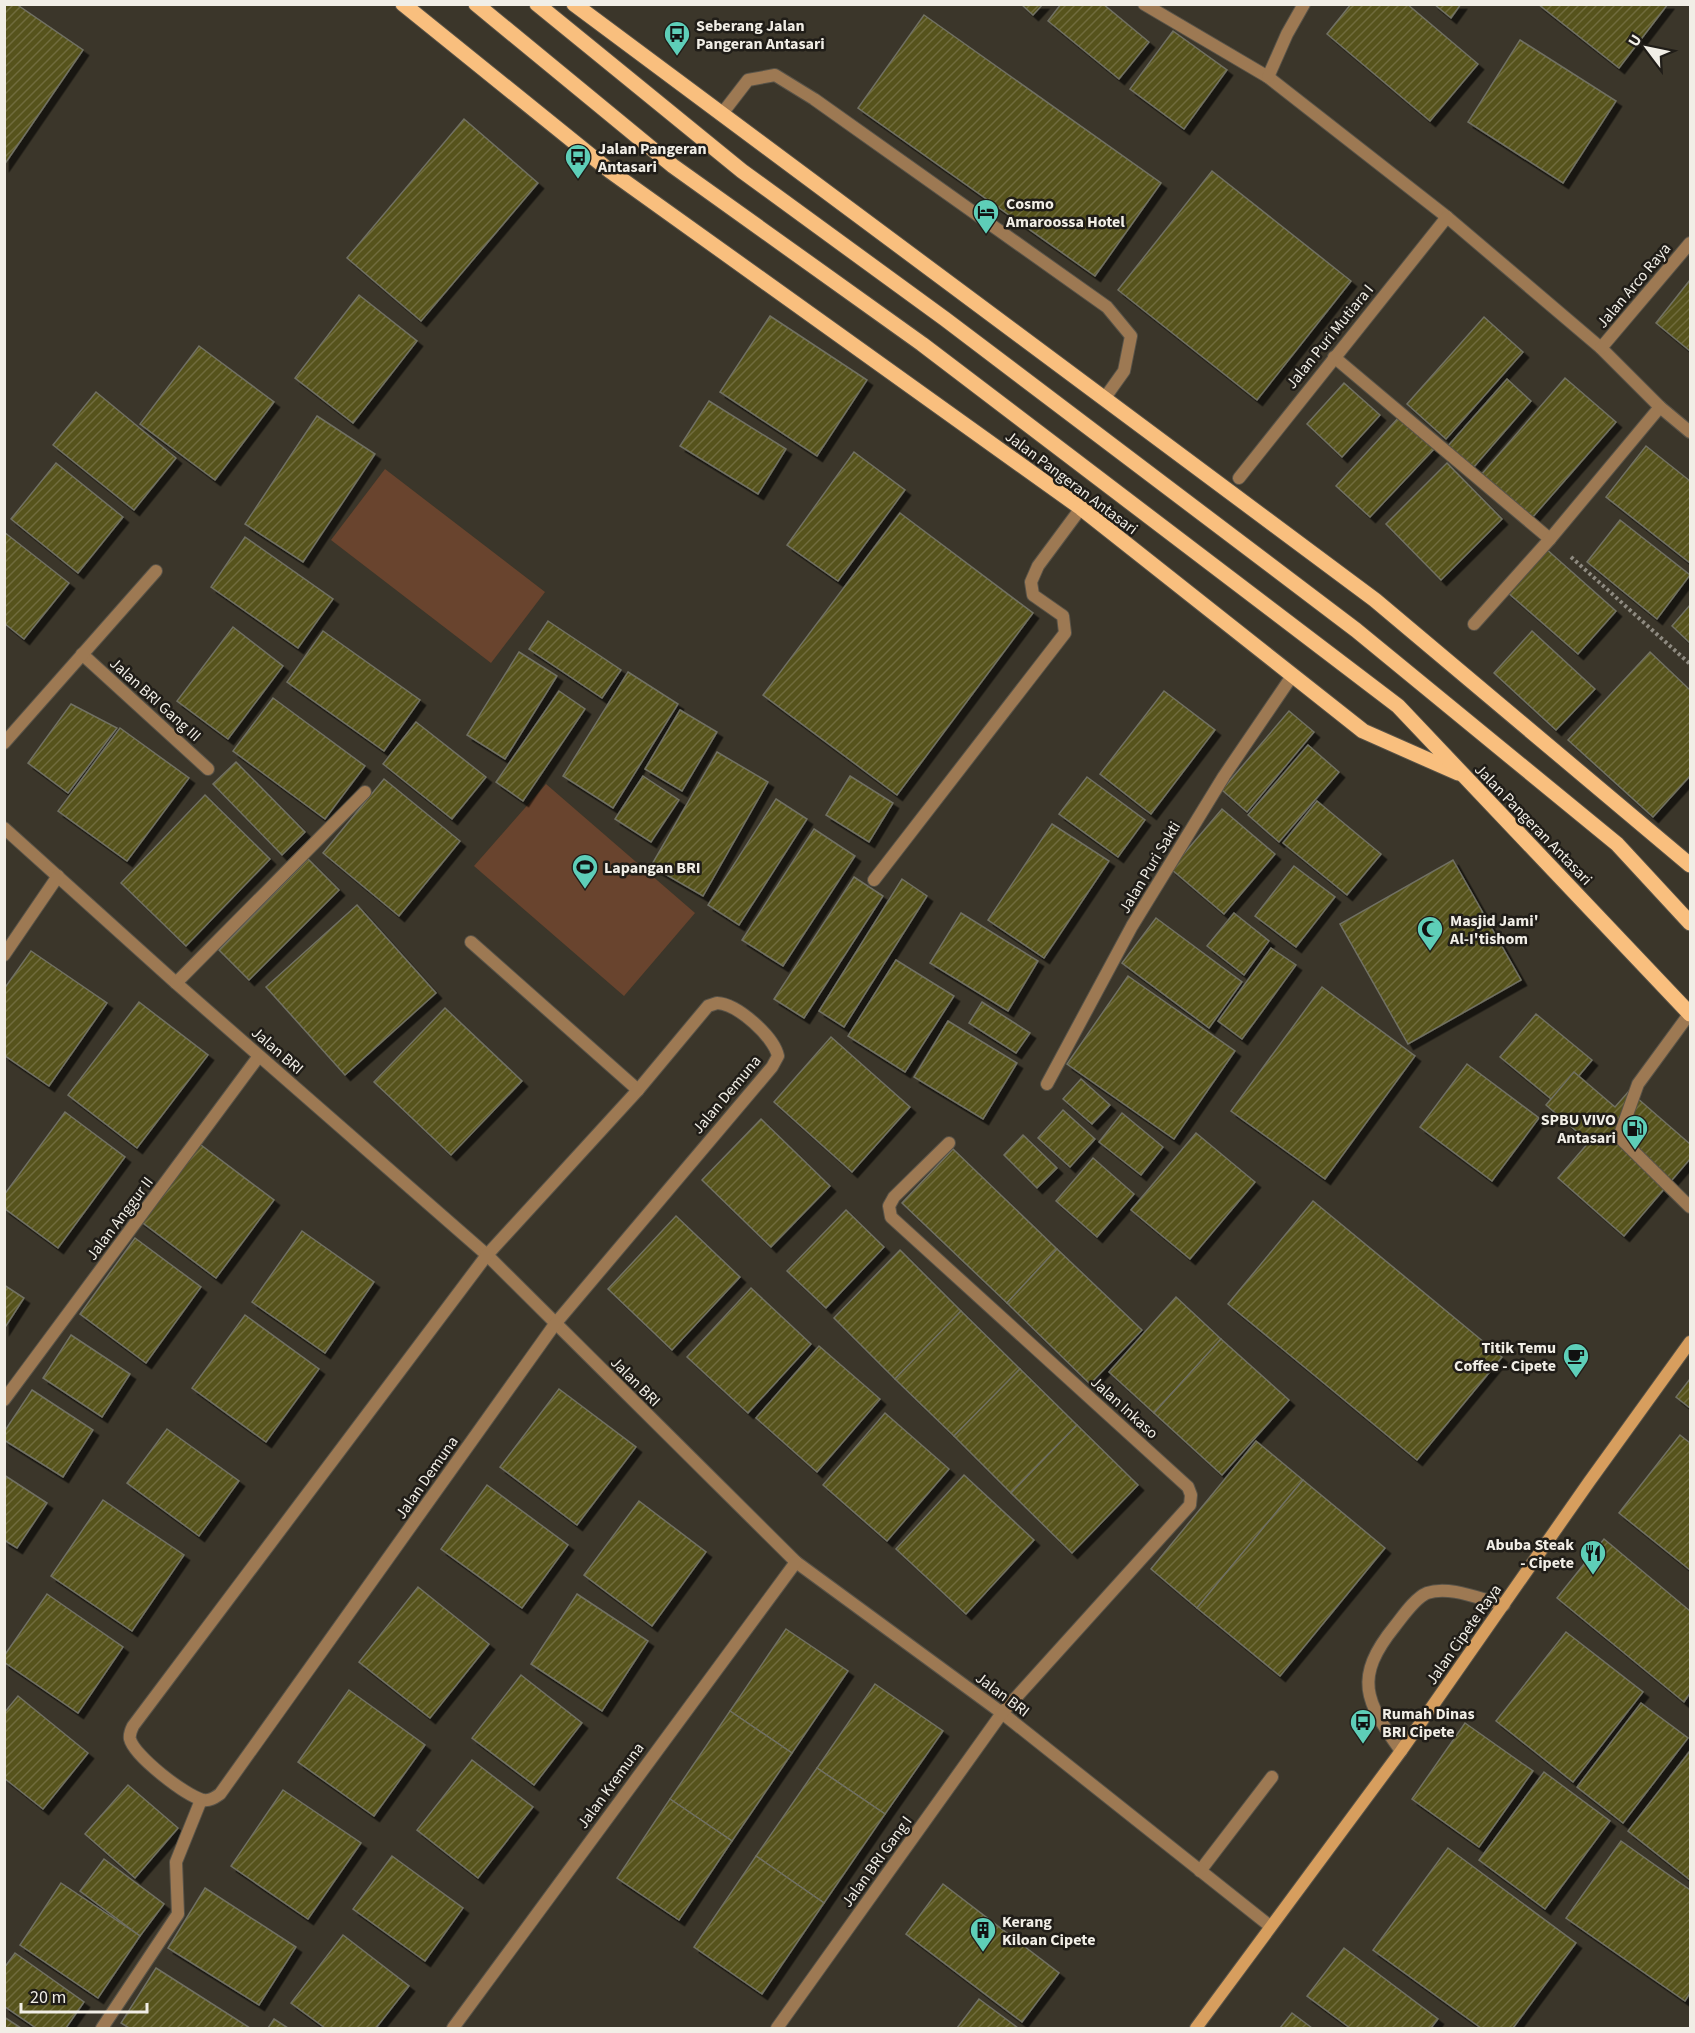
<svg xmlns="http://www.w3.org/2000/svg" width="1695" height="2033" viewBox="0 0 1695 2033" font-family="'Source Sans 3',sans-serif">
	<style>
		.park { fill: #69442e }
		.building { fill: url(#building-hatch); stroke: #717163; stroke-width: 1.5; filter: url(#shadow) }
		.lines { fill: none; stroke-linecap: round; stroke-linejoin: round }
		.service-casing { stroke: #585348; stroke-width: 14 }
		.minor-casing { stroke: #585348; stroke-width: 14 }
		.secondary-casing { stroke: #585348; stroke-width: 14 }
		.primary-casing { stroke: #585348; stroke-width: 17 }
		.path { stroke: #8f8b81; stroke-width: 4; stroke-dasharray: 3 3; stroke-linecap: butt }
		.service { stroke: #9d7953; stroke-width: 12 }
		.minor { stroke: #9d7953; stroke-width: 12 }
		.secondary { stroke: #d79e5e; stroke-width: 12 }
		.primary { stroke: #f9bf7e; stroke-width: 15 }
		.labels { text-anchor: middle; stroke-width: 5; stroke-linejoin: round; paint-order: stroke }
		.poi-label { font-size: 16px; font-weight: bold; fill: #f1eee6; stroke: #201d18; text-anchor: start }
		.street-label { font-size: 16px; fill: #f1eee6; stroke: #201d18 }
	</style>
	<defs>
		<pattern id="building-hatch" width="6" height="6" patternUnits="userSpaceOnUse" patternTransform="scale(1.5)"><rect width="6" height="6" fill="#57531b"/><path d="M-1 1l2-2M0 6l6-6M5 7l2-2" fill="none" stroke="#706c3c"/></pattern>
		<filter id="shadow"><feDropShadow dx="5.5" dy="5.5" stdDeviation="0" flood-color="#0009"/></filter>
	</defs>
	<rect width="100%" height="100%" fill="#3b362a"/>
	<g class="park">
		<path d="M385 469 545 592 491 663 331 540Z"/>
		<path d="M546 784 695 913 624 996 474 866Z"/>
	</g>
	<g class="building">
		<path d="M4 4H16L83 50 4 165Z"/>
		<path d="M1021 4H1043L1033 15Z"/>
		<path d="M1061 4H1103L1149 42 1119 79 1048 21Z"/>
		<path d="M1351 4H1407L1478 64 1430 121 1327 34Z"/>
		<path d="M1434 4H1461L1451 18Z"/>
		<path d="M1538 4H1668L1619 68Z"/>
		<path d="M924 15 1161 183 1095 276 858 108Z"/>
		<path d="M1173 31 1227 70 1184 129 1130 89Z"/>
		<path d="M1520 40 1616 101 1563 183 1468 122Z"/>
		<path d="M464 119 538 183 421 321 347 258Z"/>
		<path d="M1212 171 1351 281 1257 400 1118 290Z"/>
		<path d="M1690 280V351L1656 323Z"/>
		<path d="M359 295 417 341 353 423 295 378Z"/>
		<path d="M770 316 867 380 817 456 720 392Z"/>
		<path d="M1484 317 1523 352 1446 439 1407 404Z"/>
		<path d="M199 346 274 402 215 480 140 424Z"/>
		<path d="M1565 378 1616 422 1531 519 1481 475Z"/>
		<path d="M1507 379 1531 401 1473 468 1448 446Z"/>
		<path d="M1344 383 1380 415 1342 457 1307 424Z"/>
		<path d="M96 392 176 458 134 510 53 445Z"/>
		<path d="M709 401 786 449 758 494 680 446Z"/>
		<path d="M317 416 375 454 303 562 245 524Z"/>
		<path d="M1400 416 1435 448 1370 517 1336 486Z"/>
		<path d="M1646 446 1690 481V563L1606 497Z"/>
		<path d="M854 452 905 490 838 581 787 545Z"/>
		<path d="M56 463 123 517 78 573 11 519Z"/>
		<path d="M1447 463 1502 519 1441 580 1386 524Z"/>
		<path d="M900 513 1033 613 897 795 763 695Z"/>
		<path d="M1620 520 1690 575 1657 619 1587 562Z"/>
		<path d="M4 532 69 583 24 639 4 623Z"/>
		<path d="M245 537 333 599 298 648 211 587Z"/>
		<path d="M1545 548 1616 611 1578 654 1507 592Z"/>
		<path d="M1690 605V643L1672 626Z"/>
		<path d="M548 621 621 670 602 698 529 649Z"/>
		<path d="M233 627 283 666 228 739 177 701Z"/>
		<path d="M323 631 420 700 384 751 287 682Z"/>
		<path d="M1532 631 1595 689 1556 730 1494 673Z"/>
		<path d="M519 652 557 676 505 759 467 735Z"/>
		<path d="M1650 652 1690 690V776L1653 817 1568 740Z"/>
		<path d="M628 672 678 704 613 808 563 776Z"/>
		<path d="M559 691 585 709 523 801 496 782Z"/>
		<path d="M1164 691 1215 730 1151 814 1100 774Z"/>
		<path d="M273 698 365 766 325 819 233 751Z"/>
		<path d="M71 704 117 728 68 793 28 763Z"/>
		<path d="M680 710 717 732 682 791 645 769Z"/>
		<path d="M1289 711 1314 732 1247 812 1222 790Z"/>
		<path d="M416 722 486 777 452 819 383 764Z"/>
		<path d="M120 728 189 778 127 861 58 811Z"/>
		<path d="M1308 745 1339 772 1279 842 1248 815Z"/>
		<path d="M717 752 768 782 703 896 651 866Z"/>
		<path d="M236 762 305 832 282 855 213 784Z"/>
		<path d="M643 776 679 800 651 842 615 819Z"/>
		<path d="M850 776 893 803 869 842 826 815Z"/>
		<path d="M1087 777 1145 820 1118 857 1059 814Z"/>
		<path d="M384 779 460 841 399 916 323 853Z"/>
		<path d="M205 795 270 859 186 946 121 883Z"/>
		<path d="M776 799 807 819 739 925 708 905Z"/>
		<path d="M1317 801 1381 854 1347 895 1283 843Z"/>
		<path d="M1222 809 1275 854 1224 914 1171 869Z"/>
		<path d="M1052 824 1109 861 1044 958 988 920Z"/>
		<path d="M814 829 855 856 783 966 742 940Z"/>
		<path d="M308 859 339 890 249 980 219 950Z"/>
		<path d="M1453 860 1521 980 1408 1044 1340 924Z"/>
		<path d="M1294 866 1335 897 1296 947 1255 916Z"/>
		<path d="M854 877 883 896 804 1018 774 999Z"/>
		<path d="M902 879 927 896 844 1027 819 1011Z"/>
		<path d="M357 905 436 993 345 1075 266 987Z"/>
		<path d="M961 913 1038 961 1008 1011 930 963Z"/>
		<path d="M1234 913 1269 941 1244 975 1207 946Z"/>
		<path d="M1156 918 1242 982 1209 1028 1122 963Z"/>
		<path d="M1271 948 1296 965 1242 1039 1218 1021Z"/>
		<path d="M31 951 107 1003 49 1086 4 1055V989Z"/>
		<path d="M896 960 954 996 905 1072 848 1036Z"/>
		<path d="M1128 976 1235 1051 1174 1139 1067 1064Z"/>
		<path d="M1322 987 1415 1056 1325 1179 1231 1111Z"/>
		<path d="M139 1002 208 1055 137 1148 68 1095Z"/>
		<path d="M982 1002 1030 1033 1016 1053 969 1023Z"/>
		<path d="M445 1008 522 1081 451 1155 374 1082Z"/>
		<path d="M1536 1014 1592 1060 1556 1103 1500 1057Z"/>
		<path d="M948 1021 1017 1063 983 1119 914 1077Z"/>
		<path d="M831 1037 910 1107 852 1172 774 1102Z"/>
		<path d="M1467 1064 1539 1118 1492 1181 1420 1127Z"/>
		<path d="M1574 1072 1615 1107 1629 1091 1690 1144V1159L1624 1236 1558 1178 1589 1142 1546 1105Z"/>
		<path d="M1081 1079 1110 1105 1092 1124 1063 1099Z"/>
		<path d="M1063 1110 1095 1139 1070 1167 1038 1138Z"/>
		<path d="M65 1112 125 1157 58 1248 4 1208V1195Z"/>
		<path d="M1122 1113 1163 1147 1141 1175 1099 1142Z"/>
		<path d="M761 1119 830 1186 771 1247 702 1180Z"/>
		<path d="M1196 1133 1255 1182 1190 1259 1131 1210Z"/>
		<path d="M1023 1135 1057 1168 1037 1188 1004 1155Z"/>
		<path d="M197 1142 274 1200 216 1278 139 1220Z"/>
		<path d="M953 1149 1057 1249 1007 1303 902 1203Z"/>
		<path d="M1093 1158 1134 1194 1097 1237 1056 1201Z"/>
		<path d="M1313 1201 1502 1357 1417 1460 1228 1304Z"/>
		<path d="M846 1210 884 1247 826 1308 787 1271Z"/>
		<path d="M676 1216 740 1277 672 1350 608 1289Z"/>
		<path d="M302 1231 374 1282 325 1353 252 1302Z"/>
		<path d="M135 1238 201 1287 146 1363 80 1314Z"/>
		<path d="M1057 1249 1142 1330 1090 1384 1007 1303Z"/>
		<path d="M900 1250 961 1311 895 1379 834 1318Z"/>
		<path d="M4 1285 24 1298 4 1329Z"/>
		<path d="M751 1288 811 1344 748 1413 687 1357Z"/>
		<path d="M1176 1297 1221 1339 1154 1413 1109 1372Z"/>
		<path d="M961 1311 1020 1369 954 1436 895 1379Z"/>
		<path d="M245 1315 319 1369 266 1442 192 1388Z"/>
		<path d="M71 1335 130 1374 102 1417 43 1378Z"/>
		<path d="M1221 1339 1289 1400 1222 1475 1154 1413Z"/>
		<path d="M819 1346 880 1399 817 1472 756 1418Z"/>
		<path d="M1020 1369 1077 1425 1011 1493 954 1436Z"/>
		<path d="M1690 1379V1408L1676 1397Z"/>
		<path d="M559 1389 636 1447 577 1525 500 1467Z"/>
		<path d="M32 1390 93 1430 63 1477 4 1440V1432Z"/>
		<path d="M885 1413 949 1469 887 1541 823 1485Z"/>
		<path d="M1077 1425 1138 1485 1072 1553 1011 1493Z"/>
		<path d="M167 1429 239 1481 199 1536 127 1483Z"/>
		<path d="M1680 1435 1690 1443V1570L1619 1513Z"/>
		<path d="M1256 1441 1303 1480 1197 1608 1151 1569Z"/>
		<path d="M4 1475 47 1503 17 1548 4 1540Z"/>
		<path d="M964 1475 1034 1540 966 1614 896 1549Z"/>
		<path d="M1303 1480 1385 1548 1280 1676 1197 1608Z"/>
		<path d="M487 1485 568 1545 522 1608 441 1549Z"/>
		<path d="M103 1500 184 1555 132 1631 51 1576Z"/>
		<path d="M639 1501 706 1552 652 1626 584 1575Z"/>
		<path d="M1604 1539 1690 1611V1693L1684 1702 1557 1598Z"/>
		<path d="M418 1587 489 1644 430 1718 359 1662Z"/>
		<path d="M47 1594 123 1647 78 1713 4 1662V1656Z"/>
		<path d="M577 1594 648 1641 602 1711 531 1664Z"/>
		<path d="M786 1629 848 1671 792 1753 730 1711Z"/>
		<path d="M1566 1632 1643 1692 1573 1782 1496 1721Z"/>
		<path d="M521 1675 582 1723 534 1785 472 1738Z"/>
		<path d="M875 1684 943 1731 885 1814 817 1768Z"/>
		<path d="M349 1690 425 1745 374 1816 298 1762Z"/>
		<path d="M18 1696 88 1753 43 1809 4 1778V1713Z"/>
		<path d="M1641 1703 1688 1738 1623 1823 1577 1787Z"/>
		<path d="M730 1711 792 1753 732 1841 670 1799Z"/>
		<path d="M1465 1723 1533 1771 1479 1847 1412 1799Z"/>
		<path d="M1690 1751V1880L1628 1831Z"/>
		<path d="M472 1760 533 1807 478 1878 417 1830Z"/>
		<path d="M817 1768 885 1814 824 1903 756 1856Z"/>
		<path d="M1544 1772 1610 1821 1545 1909 1479 1860Z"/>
		<path d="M128 1785 178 1828 135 1878 85 1834Z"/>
		<path d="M283 1790 361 1843 308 1919 231 1866Z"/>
		<path d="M670 1799 732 1841 679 1920 617 1878Z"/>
		<path d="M1621 1841 1690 1890V1993L1685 2001 1566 1918Z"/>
		<path d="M1448 1848 1576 1943 1513 2028H1481L1373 1950Z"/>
		<path d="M392 1856 463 1908 425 1961 353 1909Z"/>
		<path d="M756 1856 824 1903 762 1994 694 1947Z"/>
		<path d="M104 1859 164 1904 140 1936 80 1891Z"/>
		<path d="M61 1883 140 1936 98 1998 20 1945Z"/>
		<path d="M943 1884 1059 1973 1022 2022 906 1934Z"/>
		<path d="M205 1888 296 1947 259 2005 168 1948Z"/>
		<path d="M343 1935 409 1986 376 2028H325L291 2003Z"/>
		<path d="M1344 1948 1438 2019 1431 2028H1350L1307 1996Z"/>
		<path d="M15 1953 84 2002 66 2028H36L4 2006V1968Z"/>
		<path d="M156 1968 250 2028H129L121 2023Z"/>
		<path d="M979 1999 1018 2028H957Z"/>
		<path d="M1292 2013 1312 2028H1280Z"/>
		<path d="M4 2017 21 2028H4Z"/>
		<path d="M274 2019 288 2028H268Z"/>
	</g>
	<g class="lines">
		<g class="service-casing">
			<g id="service">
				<path d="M721 115 748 80 775 75 814 99 1107 307 1131 336 1124 371 1104 399"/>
				<path d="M1690 1013 1638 1084 1619 1137 1690 1207"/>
				<path d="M1401 1751C1365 1701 1353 1678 1395 1626 1403 1616 1415 1598 1427 1593 1450 1585 1482 1600 1504 1605"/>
				<path d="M1200 1871 1272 1777"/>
			</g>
		</g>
		<g class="minor-casing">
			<g id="minor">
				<path d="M1144 4 1268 77 1447 217 1601 348 1660 407 1690 432"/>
				<path d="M1268 77 1287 34 1304 4"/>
				<path d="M1601 348 1690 243"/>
				<path d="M1334 357 1550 539"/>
				<path d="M1239 478 1447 217"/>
				<path d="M1474 624 1550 539 1660 407"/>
				<path d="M82 654 208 769"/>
				<path d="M4 743 156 571"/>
				<path d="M4 828 176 983 487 1255 796 1562 1002 1713 1270 1926"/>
				<path d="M874 880 1065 633 1063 616 1033 595 1031 582 1038 566 1081 508"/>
				<path d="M471 942 638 1090"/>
				<path d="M4 955 58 876"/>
				<path d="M176 983 365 792"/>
				<path d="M717 1003C738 1004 774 1037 778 1056L772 1067 555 1324 220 1794C214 1798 210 1801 203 1800 186 1796 134 1756 130 1739 129 1734 131 1730 133 1726L487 1255 638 1090 708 1006Z"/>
				<path d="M1047 1084 1132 926 1224 776 1292 676"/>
				<path d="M4 1400 259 1056"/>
				<path d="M102 2028 178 1914 176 1862 201 1800"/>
				<path d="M453 2028 796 1562"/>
				<path d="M777 2028 1002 1713 1190 1505 1191 1495 1188 1487 891 1217 889 1206 894 1197 949 1143"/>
			</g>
		</g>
		<g class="secondary-casing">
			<path id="secondary" d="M1196 2028 1401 1751 1589 1482 1690 1342"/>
		</g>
		<g class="primary-casing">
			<g id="primary">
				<path d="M403 4 610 171 1081 508 1363 731 1458 773"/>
				<path d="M476 4 673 166 922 344 1398 706 1690 1014"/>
				<path d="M537 4 742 171 945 319 1356 630 1617 844 1690 923"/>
				<path d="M574 4 1375 600 1690 865"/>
			</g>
		</g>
		<path class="path" d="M1571 557 1690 664"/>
		<use href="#service" class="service"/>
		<use href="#minor" class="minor"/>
		<use href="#secondary" class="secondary"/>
		<use href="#primary" class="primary"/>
	</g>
	<defs>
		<g id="bus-pin" transform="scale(1.35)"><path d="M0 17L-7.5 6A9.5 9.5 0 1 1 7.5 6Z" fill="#5eceb8" stroke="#201d18"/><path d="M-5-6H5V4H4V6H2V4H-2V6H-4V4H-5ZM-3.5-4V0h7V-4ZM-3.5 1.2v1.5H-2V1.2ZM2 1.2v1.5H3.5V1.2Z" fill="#111"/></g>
		<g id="hotel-pin" transform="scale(1.35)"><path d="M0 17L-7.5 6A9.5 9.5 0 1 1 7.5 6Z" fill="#5eceb8" stroke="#201d18"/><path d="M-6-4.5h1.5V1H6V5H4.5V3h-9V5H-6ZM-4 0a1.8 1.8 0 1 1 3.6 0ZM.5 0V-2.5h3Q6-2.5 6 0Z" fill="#111"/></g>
		<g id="stadium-pin" transform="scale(1.35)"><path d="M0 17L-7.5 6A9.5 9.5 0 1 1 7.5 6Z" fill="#5eceb8" stroke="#201d18"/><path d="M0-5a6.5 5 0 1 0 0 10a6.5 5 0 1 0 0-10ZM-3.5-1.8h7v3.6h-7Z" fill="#111"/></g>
		<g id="mosque-pin" transform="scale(1.35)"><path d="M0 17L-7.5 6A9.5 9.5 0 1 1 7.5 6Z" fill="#5eceb8" stroke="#201d18"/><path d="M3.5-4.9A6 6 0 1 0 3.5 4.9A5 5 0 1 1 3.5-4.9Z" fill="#111"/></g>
		<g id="fuel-pin" transform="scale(1.35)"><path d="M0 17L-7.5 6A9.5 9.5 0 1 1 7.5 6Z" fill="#5eceb8" stroke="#201d18"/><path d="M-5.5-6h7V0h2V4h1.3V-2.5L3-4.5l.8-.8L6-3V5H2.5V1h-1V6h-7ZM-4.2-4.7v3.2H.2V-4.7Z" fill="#111"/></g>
		<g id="cafe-pin" transform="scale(1.35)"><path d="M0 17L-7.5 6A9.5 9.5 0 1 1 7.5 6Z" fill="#5eceb8" stroke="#201d18"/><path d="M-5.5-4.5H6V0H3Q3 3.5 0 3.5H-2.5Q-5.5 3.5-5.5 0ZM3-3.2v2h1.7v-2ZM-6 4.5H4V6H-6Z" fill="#111"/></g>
		<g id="restaurant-pin" transform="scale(1.35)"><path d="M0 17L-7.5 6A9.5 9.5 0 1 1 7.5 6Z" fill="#5eceb8" stroke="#201d18"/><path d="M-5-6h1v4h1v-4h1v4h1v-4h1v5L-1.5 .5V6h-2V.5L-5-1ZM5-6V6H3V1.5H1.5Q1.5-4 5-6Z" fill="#111"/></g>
		<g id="building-pin" transform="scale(1.35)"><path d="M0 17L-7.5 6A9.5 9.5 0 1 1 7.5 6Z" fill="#5eceb8" stroke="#201d18"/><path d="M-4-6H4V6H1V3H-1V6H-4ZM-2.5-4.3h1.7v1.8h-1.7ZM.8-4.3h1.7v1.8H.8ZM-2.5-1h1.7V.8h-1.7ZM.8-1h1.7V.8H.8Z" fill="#111"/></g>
	</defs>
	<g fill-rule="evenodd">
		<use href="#bus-pin" x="677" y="34"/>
		<use href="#bus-pin" x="578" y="157"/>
		<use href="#hotel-pin" x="986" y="212"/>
		<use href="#stadium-pin" x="585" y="867"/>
		<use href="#mosque-pin" x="1430" y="929"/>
		<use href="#fuel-pin" x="1635" y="1128"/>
		<use href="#cafe-pin" x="1576" y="1356"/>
		<use href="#restaurant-pin" x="1593" y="1553"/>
		<use href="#bus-pin" x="1363" y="1722"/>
		<use href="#building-pin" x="983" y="1930"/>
	</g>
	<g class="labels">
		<g class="poi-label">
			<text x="696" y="31">Seberang Jalan<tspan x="696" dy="18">Pangeran Antasari</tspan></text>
			<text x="598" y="154">Jalan Pangeran<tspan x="598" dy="18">Antasari</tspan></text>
			<text x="1006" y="209">Cosmo<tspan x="1006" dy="18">Amaroossa Hotel</tspan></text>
			<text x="604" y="873">Lapangan BRI</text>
			<text x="1450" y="926">Masjid Jami'<tspan x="1450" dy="18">Al-I'tishom</tspan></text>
			<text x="1616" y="1125" text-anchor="end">SPBU VIVO<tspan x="1616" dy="18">Antasari</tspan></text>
			<text x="1556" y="1353" text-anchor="end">Titik Temu<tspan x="1556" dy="18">Coffee - Cipete</tspan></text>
			<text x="1574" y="1550" text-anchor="end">Abuba Steak<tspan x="1574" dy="18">- Cipete</tspan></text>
			<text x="1382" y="1719">Rumah Dinas<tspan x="1382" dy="18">BRI Cipete</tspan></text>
			<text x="1002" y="1927">Kerang<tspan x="1002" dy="18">Kiloan Cipete</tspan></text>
		</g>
		<g class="street-label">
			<text transform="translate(1633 285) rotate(-50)" y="6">Jalan Arco Raya</text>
			<text transform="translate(1329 336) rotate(-51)" y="6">Jalan Puri Mutiara I</text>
			<text transform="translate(1072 482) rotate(37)" y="6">Jalan Pangeran Antasari</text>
			<text transform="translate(156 699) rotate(42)" y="6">Jalan BRI Gang III</text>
			<text transform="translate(1534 824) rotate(46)" y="6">Jalan Pangeran Antasari</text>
			<text transform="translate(1149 867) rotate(-59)" y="6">Jalan Puri Sakti</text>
			<text transform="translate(278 1050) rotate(41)" y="6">Jalan BRI</text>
			<text transform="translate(726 1094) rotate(-50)" y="6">Jalan Demuna</text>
			<text transform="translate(119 1218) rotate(-53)" y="6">Jalan Anggur II</text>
			<text transform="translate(636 1381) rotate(45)" y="6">Jalan BRI</text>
			<text transform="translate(1125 1407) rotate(42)" y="6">Jalan Inkaso</text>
			<text transform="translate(426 1477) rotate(-55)" y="6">Jalan Demuna</text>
			<text transform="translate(1463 1634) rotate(-55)" y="6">Jalan Cipete Raya</text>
			<text transform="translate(1003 1694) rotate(37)" y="6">Jalan BRI</text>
			<text transform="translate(610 1785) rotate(-54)" y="6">Jalan Kremuna</text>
			<text transform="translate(876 1861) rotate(-54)" y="6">Jalan BRI Gang I</text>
		</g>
	</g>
	<rect width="1695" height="2033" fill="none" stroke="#f1eee6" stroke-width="12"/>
	<g transform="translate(1647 48) rotate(302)" stroke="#201d18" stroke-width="4.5" paint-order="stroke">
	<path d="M0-4.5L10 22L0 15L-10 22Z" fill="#f1eee6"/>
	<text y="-9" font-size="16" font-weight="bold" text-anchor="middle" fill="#f1eee6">U</text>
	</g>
	<path d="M21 2003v9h126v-9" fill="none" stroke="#f1eee6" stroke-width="3"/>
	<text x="30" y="2003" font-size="18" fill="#f1eee6" stroke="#201d18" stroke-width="4.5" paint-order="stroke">20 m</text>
</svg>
